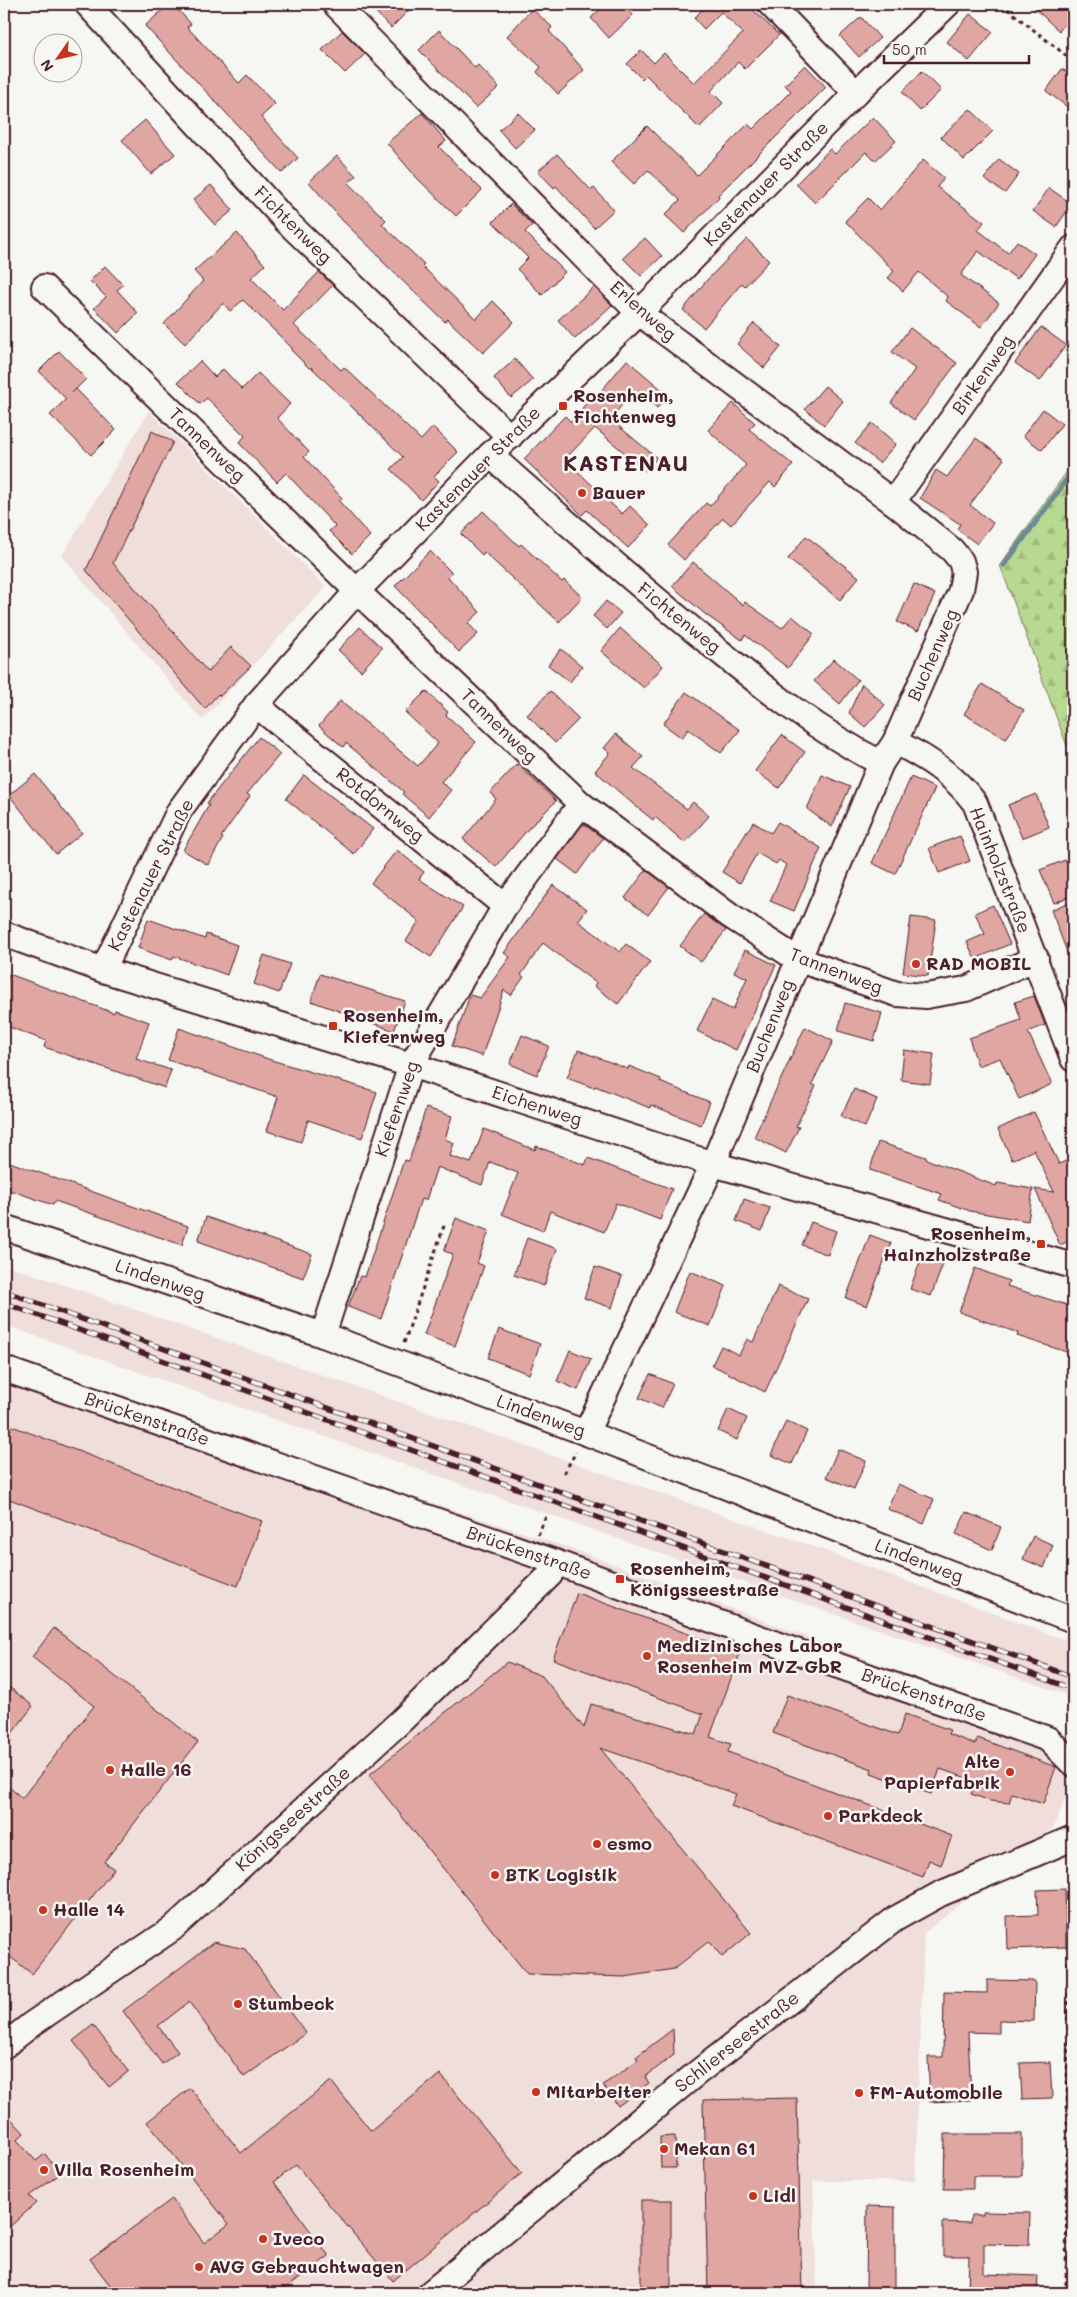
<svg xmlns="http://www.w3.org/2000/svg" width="1077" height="2297" viewBox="0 0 1077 2297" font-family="Mali,sans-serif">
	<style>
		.built { fill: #efdeda }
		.forest { fill: url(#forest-firs); stroke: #807c5e }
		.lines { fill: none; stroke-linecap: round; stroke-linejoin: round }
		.stream { stroke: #6c8a96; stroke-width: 5.5 }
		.building { fill: #e0a6a1; stroke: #4a1f2b }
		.minor-casing { stroke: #4a1f2b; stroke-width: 28 }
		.path { stroke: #4a1f2b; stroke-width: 3; stroke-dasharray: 4 4; stroke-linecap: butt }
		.minor { stroke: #f6f6f2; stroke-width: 24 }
		.rail-casing { stroke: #4a1f2b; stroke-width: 5.5 }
		.rail { stroke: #f6f6f2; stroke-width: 4; stroke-dasharray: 11; stroke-linecap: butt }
		.poi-dot { fill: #c8321e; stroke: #f6f6f2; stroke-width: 2 }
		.labels { text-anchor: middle; stroke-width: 5; stroke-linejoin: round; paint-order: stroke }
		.street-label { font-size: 18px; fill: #4a1f2b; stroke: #f6f6f2 }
		.poi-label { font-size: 18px; font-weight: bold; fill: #4a1f2b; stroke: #f6f6f2; text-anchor: start }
		.district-label { font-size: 22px; font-weight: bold; letter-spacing: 1px; fill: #4a1f2b; stroke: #f6f6f2 }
	</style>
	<defs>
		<pattern id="forest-firs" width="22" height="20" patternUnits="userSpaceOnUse" patternTransform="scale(1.25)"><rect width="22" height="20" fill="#b7d992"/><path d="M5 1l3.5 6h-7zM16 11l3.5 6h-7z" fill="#9fba7e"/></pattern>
	</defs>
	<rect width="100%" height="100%" fill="#f6f6f2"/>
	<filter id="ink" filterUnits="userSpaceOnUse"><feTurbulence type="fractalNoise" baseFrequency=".02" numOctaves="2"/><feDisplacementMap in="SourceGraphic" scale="10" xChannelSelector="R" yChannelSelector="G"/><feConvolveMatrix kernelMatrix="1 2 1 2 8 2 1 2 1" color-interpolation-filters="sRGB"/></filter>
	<g filter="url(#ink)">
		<g class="built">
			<path d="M149 411 326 587 202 720 62 556Z"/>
			<path d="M4 1264 823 1550 1073 1643V1697L4 1325Z"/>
			<path d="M4 1357 334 1471 576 1550 1073 1737V1780L1053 1828 924 1933 915 2181H813L817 2293H4Z"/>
		</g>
		<path class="forest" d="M1073 463V762L1000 565Z"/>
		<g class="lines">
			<path class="stream" d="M1004 565 1073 471"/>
		</g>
		<g class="building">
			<path d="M169 4H173L191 24 187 27 239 83 247 75 275 104 261 117 298 158 282 173 145 26Z"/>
			<path d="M368 4H415L391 28Z"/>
			<path d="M606 4H623L633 15 609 38 591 18Z"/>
			<path d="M708 4H747L779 35 745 69 738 62 711 91 723 103 699 128 646 75 642 79 627 64 641 50 654 63 664 53 694 83 743 33 721 12 704 29 694 18Z"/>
			<path d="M1030 4H1073V16L1059 31Z"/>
			<path d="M532 9 552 27 549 31 584 70 558 94 537 72 541 67 507 36Z"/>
			<path d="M970 14 993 32 969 61 947 42Z"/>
			<path d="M861 17 880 38 859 57 840 36Z"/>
			<path d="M439 30 475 68 478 65 499 87 476 108 419 50Z"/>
			<path d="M342 31 365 54 345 73 322 50Z"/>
			<path d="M805 65 826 87 718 195 719 197 684 233 665 215 680 200 648 170 634 184 611 162 647 126 697 175 748 124 753 129 791 91 785 85Z"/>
			<path d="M1062 69 1073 76V111L1046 91Z"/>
			<path d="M922 71 941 90 920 111 902 92Z"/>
			<path d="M970 109 993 131 964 160 941 137Z"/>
			<path d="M422 113 446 141 439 147 482 190 456 216 416 177 387 143Z"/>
			<path d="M518 113 535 130 515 148 499 130Z"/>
			<path d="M873 117 896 141 875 161 866 152 815 203 796 184 830 149 835 154Z"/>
			<path d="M145 120 175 154 151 174 122 140Z"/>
			<path d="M557 154 591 190 594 188 614 210 594 228 556 186 554 188 538 171Z"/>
			<path d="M337 156 356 176 348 183 386 220 382 224 424 264 422 266 476 319 493 301 514 322 483 353 447 319 445 322 381 260 382 259 342 220 309 182Z"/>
			<path d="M999 159 1019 174 1005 193 984 179Z"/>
			<path d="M923 160 944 178 937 187 984 222 978 230 1008 253 1017 241 1035 254 1017 279 978 251 961 275 999 303 981 327 946 301 948 297 919 272 903 291 888 278 894 271 845 221 868 198 880 210Z"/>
			<path d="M211 185 233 210 215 225 193 200Z"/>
			<path d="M1049 188 1072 204 1056 227 1033 211Z"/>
			<path d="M511 204 532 225 525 232 565 272 542 295 517 269 528 258 493 222Z"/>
			<path d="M237 233 265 265 251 278 283 310 319 272 333 285 294 325 341 370 344 367 421 440 433 427 458 452 434 476 439 481 421 500 391 469 403 457 311 367 310 369 291 350 292 348 243 300 230 311 223 303 185 344 164 324 203 281 194 271Z"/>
			<path d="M645 238 662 256 641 276 623 258Z"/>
			<path d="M747 239 769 261 745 286 742 283 704 328 683 310 706 281Z"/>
			<path d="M105 266 123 285 117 290 138 313 118 333 94 308 106 297 90 281Z"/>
			<path d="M594 287 612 305 575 339 558 320Z"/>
			<path d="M754 323 781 347 764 368 737 344Z"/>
			<path d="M1041 327 1066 345 1040 381 1015 363Z"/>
			<path d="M910 328 957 363 914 420 891 403 915 369 892 352Z"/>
			<path d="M59 351 86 379 72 393 76 389 116 430 91 455 50 415 66 399 39 371Z"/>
			<path d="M515 359 533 380 511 398 494 378Z"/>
			<path d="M627 360 668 395 657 408 636 389 610 419 657 458 646 471 595 428 565 459 622 514 630 506 650 525 628 548 587 510 582 515 524 459 565 416 571 422 588 401 591 403Z"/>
			<path d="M200 361 215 377 223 369 242 389 258 373 290 404 277 418 309 452 304 457 342 498 339 501 370 536 352 554 329 531 335 526 286 473 277 482 239 443 245 436 207 398 200 404 178 382Z"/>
			<path d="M825 386 843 401 824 425 805 409Z"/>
			<path d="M733 403 755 423 749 429 793 465 775 487 770 482 731 525 723 518 684 560 668 545 706 503 710 506 746 465 708 430Z"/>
			<path d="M1043 409 1062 424 1042 450 1023 436Z"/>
			<path d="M872 423 896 444 879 463 855 443Z"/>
			<path d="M152 431 173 442 113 563 208 672 231 647 251 666 220 696 218 694 205 709 86 570Z"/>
			<path d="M976 438 1004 459 970 505 993 523 977 544 957 529 960 524 920 498 936 470 947 477Z"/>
			<path d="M483 511 519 546 521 544 562 582 564 580 582 597 559 622 484 552 482 555 461 534Z"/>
			<path d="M806 536 859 577 840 600 788 559Z"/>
			<path d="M430 551 452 573 448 577 480 612 468 623 478 634 459 652 395 586Z"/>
			<path d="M693 562 743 605 745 602 782 628 792 616 814 634 788 668 745 635 742 640 706 615 672 586Z"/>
			<path d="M914 584 935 594 918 631 897 622Z"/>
			<path d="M606 601 621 613 607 629 593 616Z"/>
			<path d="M360 627 382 648 361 671 338 650Z"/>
			<path d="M620 628 663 666 644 688 601 651Z"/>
			<path d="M561 649 582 666 570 682 548 665Z"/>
			<path d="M834 659 858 680 840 704 814 681Z"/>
			<path d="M862 684 885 705 865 727 849 713Z"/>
			<path d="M982 684 1024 710 1006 739 964 714Z"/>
			<path d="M426 691 448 712 446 715 476 742 441 782 451 790 429 817 402 794 404 792 346 743 343 747 319 726 340 701 418 766 438 743 405 712Z"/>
			<path d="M550 691 579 719 555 743 527 715Z"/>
			<path d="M686 692 740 730 721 753 688 729 682 738 663 724Z"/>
			<path d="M616 734 643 757 633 768 687 809 693 802 709 816 685 843 655 817 653 820 633 804 595 771 610 753 604 748Z"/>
			<path d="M782 735 805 752 779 788 755 771Z"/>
			<path d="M259 737 280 754 247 794 250 796 221 837 223 838 208 865 183 850 209 805 207 803Z"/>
			<path d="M517 764 556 801 528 829 496 867 463 839 496 799 490 793Z"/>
			<path d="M35 774 82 833 56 854 9 795Z"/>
			<path d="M304 775 373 829 354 854 286 799Z"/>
			<path d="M822 775 850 787 832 827 807 809Z"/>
			<path d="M911 777 935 788 895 874 872 863Z"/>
			<path d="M1036 794 1049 827 1022 838 1008 805Z"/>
			<path d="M753 822 771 833 778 822 821 848 794 911 770 901 786 865 779 860 776 864 757 853 740 883 722 872Z"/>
			<path d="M583 824 603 838 577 874 557 859Z"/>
			<path d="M960 836 970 861 939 873 929 848Z"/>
			<path d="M397 850 424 872 419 879 463 907 431 957 406 941 419 921 371 883Z"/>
			<path d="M1065 860 1073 880V895L1054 903 1040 870Z"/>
			<path d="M646 870 669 887 648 915 625 898Z"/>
			<path d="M553 885 587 909 578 921 620 952 626 944 650 962 618 1004 594 986 596 983 543 943 521 975 524 977 511 995 504 990 482 1056 452 1046 470 995 480 998 510 957 504 953Z"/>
			<path d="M1067 903 1073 920 1072 965 1051 910Z"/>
			<path d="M993 905 1010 944 975 959 967 942 985 934 975 913Z"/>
			<path d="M704 914 726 930 701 962 680 946Z"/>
			<path d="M911 917 936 920 928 976 903 973Z"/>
			<path d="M148 919 205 939 206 934 237 945 227 975 174 956 172 960 138 948Z"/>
			<path d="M745 950 776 965 736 1050 697 1031 712 1000 733 1010 747 978 734 972Z"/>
			<path d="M264 955 290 964 279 993 254 984Z"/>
			<path d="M9 974 114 1013 115 1010 149 1022 136 1059 171 1070 165 1088 44 1047 46 1041 4 1025V990Z"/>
			<path d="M320 974 405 1001 394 1031 311 1001Z"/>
			<path d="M1034 996 1045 1025 1028 1032 1052 1084 1019 1099 1000 1058 978 1066 969 1038 1021 1020 1015 1002Z"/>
			<path d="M845 1003 882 1013 874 1041 838 1031Z"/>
			<path d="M805 1027 833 1041 812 1084 816 1086 796 1126 799 1127 786 1153 754 1137Z"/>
			<path d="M179 1028 268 1059 377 1092 362 1138 308 1120 301 1142 267 1131 278 1097 168 1060Z"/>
			<path d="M522 1035 549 1046 537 1075 510 1064Z"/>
			<path d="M578 1050 628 1069 629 1066 661 1079 660 1082 710 1102 701 1125 651 1105 650 1108 595 1086 594 1088 567 1078Z"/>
			<path d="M904 1050 934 1054 930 1084 901 1080Z"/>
			<path d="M854 1089 877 1099 865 1127 841 1116Z"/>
			<path d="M426 1108 452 1116 445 1139 454 1143 450 1156 471 1163 484 1129 535 1150 536 1146 585 1165 588 1158 672 1189 660 1220 616 1203 604 1232 550 1211 543 1231 502 1214 518 1173 490 1162 482 1185 437 1167 426 1200 421 1199 381 1319 348 1307 360 1276 365 1277 404 1160 409 1161Z"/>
			<path d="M1034 1112 1059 1164 1073 1158V1239L1060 1245 1035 1189 1054 1192 1034 1150 1012 1160 998 1129Z"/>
			<path d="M878 1142 926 1157V1159L996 1186 997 1183 1033 1189 1028 1221 970 1211 939 1200 942 1194 870 1170Z"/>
			<path d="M4 1160 188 1226 182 1245 55 1201 53 1205 4 1188Z"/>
			<path d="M744 1199 770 1208 762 1231 736 1221Z"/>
			<path d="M206 1217 312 1254 303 1278 198 1241Z"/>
			<path d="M456 1218 489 1231 477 1263 484 1266 455 1346 424 1335 453 1254 444 1251Z"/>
			<path d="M811 1222 836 1231 828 1255 802 1245Z"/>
			<path d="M870 1235 891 1243 867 1306 846 1298Z"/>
			<path d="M527 1238 557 1249 544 1286 514 1275Z"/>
			<path d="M924 1251 945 1259 931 1296 910 1289Z"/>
			<path d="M595 1267 622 1276 612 1308 584 1298Z"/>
			<path d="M975 1268 1009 1281 1007 1286 1073 1307V1354L1017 1336 1018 1333 959 1312Z"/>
			<path d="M690 1271 726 1286 710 1326 674 1312Z"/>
			<path d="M778 1286 808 1299 765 1392 712 1365 721 1346 739 1355 747 1339 753 1342Z"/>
			<path d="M499 1329 540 1344 529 1374 488 1358Z"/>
			<path d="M570 1350 591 1359 578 1390 557 1381Z"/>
			<path d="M650 1374 673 1384 662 1408 639 1398Z"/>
			<path d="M728 1409 747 1418 737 1440 718 1431Z"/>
			<path d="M786 1421 807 1431 792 1464 771 1455Z"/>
			<path d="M4 1423 262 1521 238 1586 4 1497Z"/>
			<path d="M838 1449 866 1461 854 1489 826 1477Z"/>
			<path d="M898 1484 934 1499 924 1524 887 1509Z"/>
			<path d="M966 1512 1001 1527 992 1550 956 1534Z"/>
			<path d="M1033 1536 1053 1545 1044 1568 1023 1559Z"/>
			<path d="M577 1593 740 1653 710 1737 731 1744 728 1752 952 1836 941 1865 929 1860 923 1877 731 1806 736 1794 600 1748 751 1933 722 1957 709 1941 674 1969 625 1977 527 1974 369 1775 507 1662 542 1676 584 1728 591 1704 696 1734 703 1714 553 1659Z"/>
			<path d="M54 1628 198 1742 104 1862 114 1869 32 1974 4 1952V1783L22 1798 94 1706 32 1657Z"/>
			<path d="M4 1683 33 1706 4 1744Z"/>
			<path d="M787 1695 898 1735 905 1714 950 1730 948 1734 975 1744 978 1738 1056 1767 1043 1804 1012 1793 1009 1803 990 1801 971 1794 976 1781 940 1769 931 1794 871 1773 872 1769 773 1733Z"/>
			<path d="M1065 1889 1066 1947 1008 1949 1007 1916 1038 1915 1037 1890Z"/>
			<path d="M214 1942 245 1949 306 2033 244 2077 189 2002 158 2026 178 2052 162 2064 123 2011Z"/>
			<path d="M987 1980 1035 1981 1034 2021 999 2020V2033L968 2032 971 2100 930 2102 928 2057H943L944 1992 987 1993Z"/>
			<path d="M93 2025 129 2071 109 2087 73 2041Z"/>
			<path d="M673 2029 674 2055 645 2077 649 2083 618 2106 603 2085 638 2060 636 2057Z"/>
			<path d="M1050 2062 1052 2098 1022 2099 1020 2063Z"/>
			<path d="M440 2074 522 2173 393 2281 296 2165 274 2182 329 2256 279 2293H116L90 2259 172 2199 204 2243 229 2224 147 2122 190 2088 241 2153 331 2081 371 2131Z"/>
			<path d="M797 2098 802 2293H708L703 2100Z"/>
			<path d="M4 2111 24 2133 17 2140 36 2161 45 2154 60 2174 29 2196 36 2203 4 2232Z"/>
			<path d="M945 2134H1022V2176H973V2189H944Z"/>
			<path d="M675 2136 676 2168H661L660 2137Z"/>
			<rect x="641" y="2200" width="30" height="93"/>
			<path d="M867 2206 895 2207V2293H866Z"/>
			<path d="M983 2212 1030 2213 1029 2245 984 2244V2274L1038 2276 1037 2293H968L969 2256H943V2222L970 2223 971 2215H983Z"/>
		</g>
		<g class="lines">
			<g class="minor-casing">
				<g id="minor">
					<path d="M87 4 286 221 510 437"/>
					<path d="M335 4 639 313 893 502 952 550 961 561 964 572 961 590 895 742 881 763 713 1164 586 1433"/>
					<path d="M770 4 856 93"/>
					<path d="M44 287 357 591 581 804 730 916 797 959 897 994 926 996 966 989 1036 958"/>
					<path d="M490 455C564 520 637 585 714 647 767 690 819 732 881 763"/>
					<path d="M893 502 1073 248"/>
					<path d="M256 705 505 906"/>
					<path d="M895 742C926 757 953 774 975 803L1073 1059"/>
					<path d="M4 934 103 970 411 1065 713 1164 1073 1266"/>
					<path d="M103 970 179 811 256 705 357 591 490 455 639 313 856 93 948 4"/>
					<path d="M4 1227 323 1335 586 1433 1073 1620"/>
					<path d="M323 1335 411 1065 505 906 581 804"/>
					<path d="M4 1369 555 1562 787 1648 1048 1739 1073 1764"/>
					<path d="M4 2046 32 2024 172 1929 402 1720 550 1575 555 1562"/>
					<path d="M430 2293 697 2073 895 1919 940 1894 1073 1838"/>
				</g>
			</g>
			<g class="path">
				<path d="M1001 4 1073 61"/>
				<path d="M404 1343 445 1223"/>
				<path d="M564 1473 576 1452"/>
				<path d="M538 1535 546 1516"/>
				<path d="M1066 2293 1069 1862"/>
			</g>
			<use href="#minor" class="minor"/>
			<g class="rail-casing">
				<g id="rail">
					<path d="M4 1291 1073 1677"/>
					<path d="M4 1303 1073 1689"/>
				</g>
			</g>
			<use href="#rail" class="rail"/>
		</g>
	</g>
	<g class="poi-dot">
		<rect x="558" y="401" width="10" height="10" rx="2.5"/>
		<circle cx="582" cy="493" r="5"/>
		<circle cx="916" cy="964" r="5"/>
		<rect x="328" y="1021" width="10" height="10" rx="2.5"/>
		<rect x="1036" y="1239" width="10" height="10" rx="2.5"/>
		<rect x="615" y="1574" width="10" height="10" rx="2.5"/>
		<circle cx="647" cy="1656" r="5"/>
		<circle cx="110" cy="1770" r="5"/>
		<circle cx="1010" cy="1772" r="5"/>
		<circle cx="828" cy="1816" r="5"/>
		<circle cx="597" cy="1844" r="5"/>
		<circle cx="495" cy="1875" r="5"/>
		<circle cx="43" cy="1910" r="5"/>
		<circle cx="238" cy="2004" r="5"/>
		<circle cx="536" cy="2092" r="5"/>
		<circle cx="859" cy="2093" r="5"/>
		<circle cx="664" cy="2149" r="5"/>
		<circle cx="44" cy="2170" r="5"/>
		<circle cx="753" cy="2196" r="5"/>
		<circle cx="263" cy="2239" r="5"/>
		<circle cx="199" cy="2267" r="5"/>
	</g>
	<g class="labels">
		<g class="street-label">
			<text transform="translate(766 184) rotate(-45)" y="6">Kastenauer Straße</text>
			<text transform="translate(293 225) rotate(45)" y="6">Fichtenweg</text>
			<text transform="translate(643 311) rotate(41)" y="6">Erlenweg</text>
			<text transform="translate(983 375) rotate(-55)" y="6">Birkenweg</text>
			<text transform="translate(207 445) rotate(44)" y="6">Tannenweg</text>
			<text transform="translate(478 469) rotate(-45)" y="6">Kastenauer Straße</text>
			<text transform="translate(679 618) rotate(39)" y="6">Fichtenweg</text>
			<text transform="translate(933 655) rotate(-66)" y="6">Buchenweg</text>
			<text transform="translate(499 726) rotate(44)" y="6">Tannenweg</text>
			<text transform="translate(380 805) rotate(39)" y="6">Rotdornweg</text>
			<text transform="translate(1000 870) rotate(68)" y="6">Hainholzstraße</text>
			<text transform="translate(151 875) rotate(-63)" y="6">Kastenauer Straße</text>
			<text transform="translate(836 971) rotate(21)" y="6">Tannenweg</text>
			<text transform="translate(770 1026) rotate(-68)" y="6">Buchenweg</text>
			<text transform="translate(537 1106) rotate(18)" y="6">Eichenweg</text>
			<text transform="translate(397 1109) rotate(-71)" y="6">Kiefernweg</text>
			<text transform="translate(160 1280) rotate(19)" y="6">Lindenweg</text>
			<text transform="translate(541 1416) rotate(20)" y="6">Lindenweg</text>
			<text transform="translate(147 1419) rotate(19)" y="6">Brückenstraße</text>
			<text transform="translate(529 1553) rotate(19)" y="6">Brückenstraße</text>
			<text transform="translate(919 1561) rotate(21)" y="6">Lindenweg</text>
			<text transform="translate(924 1695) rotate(19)" y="6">Brückenstraße</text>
			<text transform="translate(293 1819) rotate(-42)" y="6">Königsseestraße</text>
			<text transform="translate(737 2042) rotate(-38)" y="6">Schlierseestraße</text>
		</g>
		<g class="poi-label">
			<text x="573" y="402">Rosenheim,<tspan x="573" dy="21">Fichtenweg</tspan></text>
			<text x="592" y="499">Bauer</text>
			<text x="926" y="970">RAD MOBIL</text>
			<text x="343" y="1022">Rosenheim,<tspan x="343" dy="21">Kiefernweg</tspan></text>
			<text x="1031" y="1240" text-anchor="end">Rosenheim,<tspan x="1031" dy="21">Hainzholzstraße</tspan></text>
			<text x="630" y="1575">Rosenheim,<tspan x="630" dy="21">Königsseestraße</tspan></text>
			<text x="657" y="1652">Medizinisches Labor<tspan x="657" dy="21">Rosenheim MVZ GbR</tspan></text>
			<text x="1000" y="1768" text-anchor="end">Alte<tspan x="1000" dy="21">Papierfabrik</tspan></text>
			<text x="120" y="1776">Halle 16</text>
			<text x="838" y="1822">Parkdeck</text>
			<text x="607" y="1850">esmo</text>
			<text x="505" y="1881">BTK Logistik</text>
			<text x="53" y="1916">Halle 14</text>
			<text x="248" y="2010">Stumbeck</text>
			<text x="546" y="2098">Mitarbeiter</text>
			<text x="869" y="2099">FM-Automobile</text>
			<text x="674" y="2155">Mekan 61</text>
			<text x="54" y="2176">Villa Rosenheim</text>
			<text x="763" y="2202">Lidl</text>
			<text x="273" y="2245">Iveco</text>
			<text x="209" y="2273">AVG Gebrauchtwagen</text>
		</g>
		<g class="district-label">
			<text x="626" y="471">KASTENAU</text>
		</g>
	</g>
	<rect width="1077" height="2297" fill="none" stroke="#f6f6f2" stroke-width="20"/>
	<rect x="10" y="10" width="1057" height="2277" fill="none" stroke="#4a1f2b" stroke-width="2" filter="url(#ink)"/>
	<g transform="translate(58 58) rotate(236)"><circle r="24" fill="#f6f6f2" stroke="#b1a0a2"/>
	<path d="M0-4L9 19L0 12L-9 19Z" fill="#c8321e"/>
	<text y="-8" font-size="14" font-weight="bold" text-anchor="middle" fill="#4a1f2b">N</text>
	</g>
	<path d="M884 55v8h145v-8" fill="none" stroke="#4a1f2b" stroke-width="2.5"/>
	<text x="892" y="55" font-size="15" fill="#4a1f2b" stroke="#f6f6f2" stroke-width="4" paint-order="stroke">50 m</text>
</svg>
